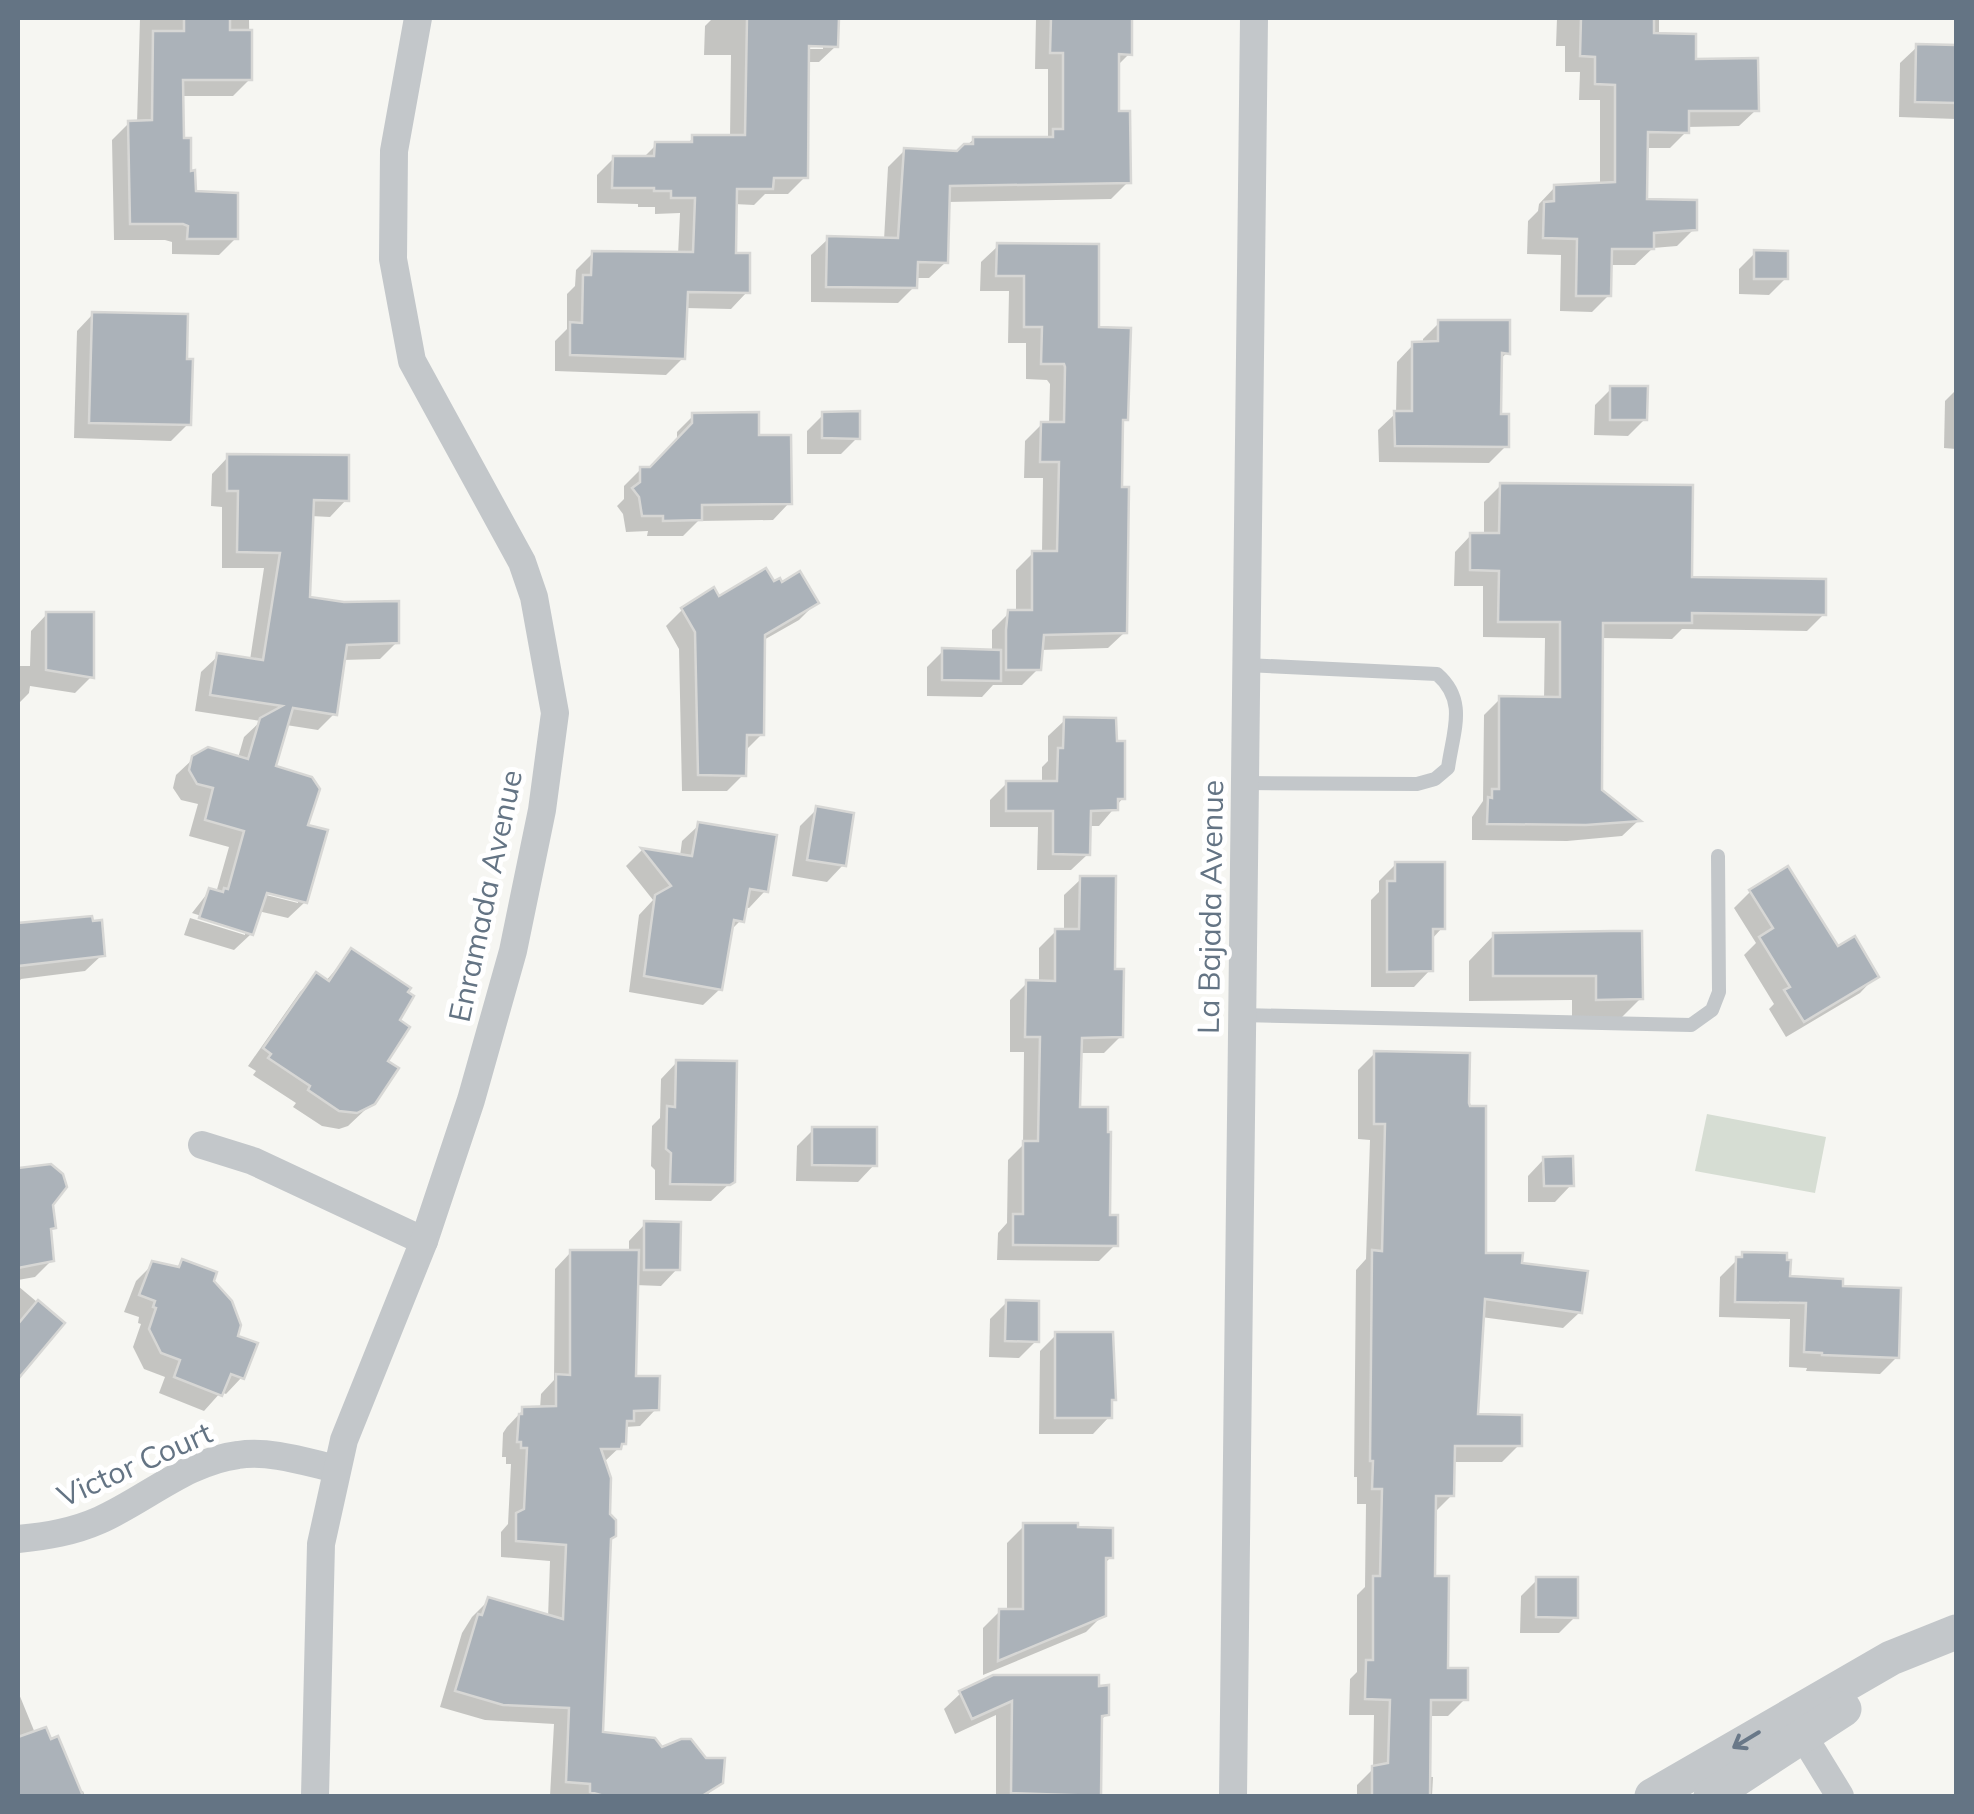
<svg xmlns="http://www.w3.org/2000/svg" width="1974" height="1814" viewBox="0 0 1974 1814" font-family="Mulish,sans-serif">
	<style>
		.green { fill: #d6ddd3 }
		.shadow { fill: #0003; fill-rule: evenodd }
		.building { fill: #abb2b9; stroke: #d7d7d5; stroke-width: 2.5 }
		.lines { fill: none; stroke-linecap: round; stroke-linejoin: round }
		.service { stroke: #c3c7ca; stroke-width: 14 }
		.minor { stroke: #c3c7ca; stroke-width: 28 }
		.tertiary { stroke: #c3c7ca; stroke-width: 35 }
		.oneway { stroke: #697888 }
		.labels { text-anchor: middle; stroke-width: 10; stroke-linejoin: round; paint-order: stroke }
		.street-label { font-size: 30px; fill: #647484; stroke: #fff }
	</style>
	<rect width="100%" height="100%" fill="#f6f6f2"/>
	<path class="green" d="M1707 1114 1826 1137 1815 1193 1695 1171Z"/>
	<g class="shadow">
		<path d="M140 18H249L250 79 233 96H181L182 141 193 194 236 238 219 255 172 254V242L165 240H114L112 140 129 123H137Z"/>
		<path d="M713 18H837L836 46 819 62H806L805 177 788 194H765L754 205 734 204V255L747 292 731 309 685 308 683 358 666 375 555 371V341L567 329V294L575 286 576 270 593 253 678 255 680 213 655 214V207H638V204L597 203V175L614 158 642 159 656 145H686L693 138H730L731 55H704L705 26ZM796 44H823V49H796Z"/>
		<path d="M1036 18H1130L1129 54 1116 67V114L1128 182 1111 199 947 202 946 262 929 278H915L914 287 898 303 811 302V255L828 239 884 240 888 167 905 150 958 153 974 139 1048 138V69H1035Z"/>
		<path d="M1557 18H1659V35L1756 110 1739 126 1686 127V132L1670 148H1645L1644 201 1694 229 1677 246 1653 248 1635 265H1609V295L1592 312 1560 311 1561 255 1527 254 1528 221 1538 211 1539 204 1555 187 1600 185V100H1579L1580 72H1565V46H1556Z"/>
		<path d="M1917 47H1956V119L1899 117 1900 63Z"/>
		<path d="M998 246 1096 330 1126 419 1121 424 1119 490 1125 632 1108 648 1040 650 1039 668 1022 685H993L982 697 927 696V667L943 651 992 652V630L1009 613H1016V570L1033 553H1042L1043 478H1024L1025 441 1042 424H1049L1050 384 1047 380 1026 379V343H1008L1009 291H980L981 262Z"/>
		<path d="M1755 253 1786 278 1769 295 1739 294V269Z"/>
		<path d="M93 314 188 424 171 441 74 438 77 331Z"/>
		<path d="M1439 323 1507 353 1499 360V416L1506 446 1489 463 1379 462 1378 430 1396 413 1397 362 1413 345 1423 344V339Z"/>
		<path d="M1611 389 1645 419 1628 436 1594 435 1595 405Z"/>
		<path d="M1956 390V449L1944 448 1945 401Z"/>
		<path d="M824 414 857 438 841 454H807V431Z"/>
		<path d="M693 416 757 437 789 503 773 520 698 521 683 536H647L648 531 626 532 623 514 617 506 624 499V486L641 469H651L677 442V432Z"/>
		<path d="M228 457 346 500 330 517 311 516 308 599 397 642 380 659 342 660 335 713 318 730 286 725 273 768 305 827V902L288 918 258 911 251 934 234 950 184 935 190 918 245 935V930L192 913 210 890 216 893 229 847 189 836 198 804 181 800 173 788 176 775 194 758H238L244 737 261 721 195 711 201 672 218 656 250 660 264 568H222V507L211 506 212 474ZM255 887 298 898V903L254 892Z"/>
		<path d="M1501 485 1690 580 1824 614 1807 631 1682 629 1672 639 1601 638 1599 791 1638 821 1622 836 1567 841 1472 840V817L1483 801 1484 715 1500 699H1544L1545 638 1483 637V586H1454L1455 552 1471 535H1484V502Z"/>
		<path d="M773 585 816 603 799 620 762 641V734L744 752V774L727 791H682L679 649 666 626 682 610Z"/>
		<path d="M47 614 91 677 75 693 30 686 29 693 18 704V666H30L31 631Z"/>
		<path d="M1065 720 1115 743 1123 798 1099 826H1088V854L1071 870H1037L1038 827H990V800L1007 783H1042V767L1048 761V736Z"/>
		<path d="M817 809 843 865 827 882 792 876 800 826Z"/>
		<path d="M699 825 765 891 749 908 744 907 741 920 729 932 720 989 703 1005 629 992 639 915 653 900 626 866 642 850 680 856 682 841Z"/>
		<path d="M1396 864 1442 928 1431 940 1430 970 1414 987H1371V900L1379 892V881Z"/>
		<path d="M1081 879 1112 972 1121 1036 1104 1053H1079L1078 1110 1115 1245 1099 1261 997 1260 998 1233 1007 1223 1008 1160 1023 1145 1024 1052H1010V1000L1027 983H1039V948L1056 931H1064V895Z"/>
		<path d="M1750 892 1876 976 1860 993 1786 1037 1769 1009 1774 1004 1744 955 1756 943 1734 908Z"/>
		<path d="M90 919 102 955 85 971 21 979 18 983V926Z"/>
		<path d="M1640 934 1641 998 1615 1024H1572V1000L1469 1001V961L1494 935Z"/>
		<path d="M351 952 396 1021 385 1062 395 1069 366 1109 348 1126 339 1129 322 1126 293 1107 296 1103 253 1075 256 1071 248 1066 300 992 316 976 325 982Z"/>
		<path d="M1375 1053 1467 1103 1483 1255 1520 1265 1580 1312 1563 1328 1481 1317 1476 1417 1519 1445 1502 1462H1452V1495L1434 1513 1432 1579 1446 1670 1465 1699 1448 1716H1428L1427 1777H1433L1432 1796H1357V1785L1373 1769 1374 1715H1349L1350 1679 1357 1672V1595L1365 1587 1366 1504H1357V1477H1354L1356 1270 1366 1259 1370 1140 1358 1139V1070Z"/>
		<path d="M677 1062 732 1181 711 1201 655 1200V1170L651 1166 652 1126 660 1118 661 1079Z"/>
		<path d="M813 1130 874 1165 858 1182 796 1181 797 1146Z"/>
		<path d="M1544 1159 1571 1185 1555 1202H1528V1176Z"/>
		<path d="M50 1167 52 1260 35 1277 18 1280V1170Z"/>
		<path d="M645 1224 677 1269 661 1286 635 1285 633 1378 656 1409 640 1426 625 1427 624 1443 603 1463 609 1540 600 1734 662 1750 720 1782 706 1796H550L554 1724 485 1720 440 1707 462 1633 472 1617 489 1600 548 1618 550 1561 501 1557V1532L508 1524 511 1464H506V1457H502L503 1433 507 1427 523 1410 540 1409 541 1394 554 1380 555 1269 571 1252 629 1253V1241Z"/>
		<path d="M1743 1254 1788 1279 1840 1289 1897 1357 1880 1374 1806 1371 1807 1368 1789 1367 1790 1319 1719 1317 1720 1277Z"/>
		<path d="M183 1262 211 1281 234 1337 242 1377 226 1394 221 1392 204 1411 159 1393 165 1377 144 1369 133 1347 141 1324 138 1323 139 1317 124 1312 136 1281 153 1264 176 1269Z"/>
		<path d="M18 1286 62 1323 18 1375Z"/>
		<path d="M1007 1302 1036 1341 1019 1358 989 1357 990 1319Z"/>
		<path d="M1056 1335 1113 1399 1110 1403 1109 1417 1093 1434H1039L1040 1351Z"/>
		<path d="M1024 1526 1111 1557 1104 1564 1103 1615 1086 1632 983 1675V1628L1000 1611 1007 1612V1543Z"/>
		<path d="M1537 1580 1575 1617 1559 1633H1520L1521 1596Z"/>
		<path d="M961 1693 1107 1714 1099 1722V1796H996V1715L955 1734 944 1709Z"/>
		<path d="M19 1694 35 1733 78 1793 83 1791 85 1796H18Z"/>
	</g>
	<g class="building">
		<path d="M184 18H230V30H252V80H183L184 138H191V171L195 170 196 191 238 193V239H187L188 226 183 224H130L128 121 152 120 153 31H184Z"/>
		<path d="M747 18H839L838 47 809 46 808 178H774L773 189H737L736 253H750V293L688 292 685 359 570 355V322L582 323 583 275H591L592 251 693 252 695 198H671V191H654V188H612L613 156H654L655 142H692V135H745Z"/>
		<path d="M1051 18H1132V55L1119 54V111H1130L1131 183 950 186 948 263 918 262 917 288 826 287 827 236 898 238 904 148 957 151 964 144H973V137H1053V129H1063V53H1050Z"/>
		<path d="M1581 18H1654V33L1696 34V59L1758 58 1759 111H1689V133L1648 132 1647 199 1697 200V230L1654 233V249H1612L1611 296H1576L1577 239 1543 238 1544 202 1554 201V185L1615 182V85L1595 84V57L1580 56Z"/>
		<path d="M1916 44 1956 45V103L1915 102Z"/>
		<path d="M997 243 1099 244V327L1131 328 1128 420H1123L1122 487H1129L1127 633 1044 635 1041 670H1006V630L1008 610H1032V551H1057L1059 462H1040L1041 422H1064L1065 367 1064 364H1041L1042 327H1024V276H996Z"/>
		<path d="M1754 250 1788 251V279H1754Z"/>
		<path d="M92 312 188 314 187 359H193L191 425 89 423Z"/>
		<path d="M1438 320H1510V354L1502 353 1501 414H1509V447L1395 446 1394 411H1412V342L1438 341Z"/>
		<path d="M1610 386H1648L1647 420H1610Z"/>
		<path d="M860 411V439L822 438V412Z"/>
		<path d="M759 412V435H791L792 504 702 505V520L663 521V516H642L639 497 632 488 640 482V467H650L692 423V413Z"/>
		<path d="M227 454 349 455V501L314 500 310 597 344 602 399 601V643L347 645 337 715 293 708 276 766 312 777 320 789 308 825 328 830 307 903 267 893 253 935 199 918 209 888 223 892 224 888 228 889 244 831 205 820 213 788 197 784 189 770 192 756 208 747 248 759 260 718 282 706 210 695 217 653 263 660 280 553 237 552 238 491H227Z"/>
		<path d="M1500 483 1693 485 1692 577 1826 579V615L1692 613V623H1603L1602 790 1641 821 1586 825 1487 824 1488 797 1492 798V789H1499V696L1560 697V622H1498L1499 571 1470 570V533H1499Z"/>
		<path d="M766 568 774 581 780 578 782 582 800 571 819 603 765 635 764 735H747L746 776 698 775 695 632 681 608 714 587 719 596Z"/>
		<path d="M46 612H94V678L46 670Z"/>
		<path d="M942 648 1001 650V681L942 680Z"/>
		<path d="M1064 717 1116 718 1117 741H1125V799H1118V810L1091 811 1090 855 1053 854V811H1006V781H1057L1058 748H1063Z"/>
		<path d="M816 806 854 813 846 866 807 860Z"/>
		<path d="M698 822 777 835 768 892 750 889 744 922 734 920 722 990 644 976 655 895 671 886 641 848 692 856Z"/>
		<path d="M1395 862H1445V929H1433V971L1387 972V881H1395Z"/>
		<path d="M1788 866 1838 946 1855 936 1879 977 1804 1022 1784 990 1790 987 1759 937 1773 928 1749 890Z"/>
		<path d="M1080 876H1116L1115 969H1124L1123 1037 1082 1038 1080 1107H1108V1132H1111L1110 1215H1118V1246L1013 1245V1214H1023V1141H1038L1040 1037H1025L1026 980 1055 981V929H1079Z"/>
		<path d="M92 916 93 921 102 920 105 956 18 966V923Z"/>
		<path d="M1613 931H1642L1643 999 1596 1000V976H1493V933Z"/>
		<path d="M351 948 411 988 408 992 414 996 400 1020 410 1027 388 1061 399 1068 375 1104 357 1113 339 1111 308 1090 310 1086 268 1058 271 1054 263 1048 316 972 329 981Z"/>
		<path d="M1374 1051 1470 1053 1469 1103 1470 1106H1486V1253H1523L1522 1263 1588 1271 1582 1313 1485 1299 1478 1414 1522 1415V1446H1455L1454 1496H1436L1435 1576H1449L1448 1668H1468V1700H1431L1430 1796H1372V1766L1388 1763 1390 1700 1365 1699 1366 1660H1373V1576H1380L1382 1489H1372L1373 1461H1370L1372 1250 1382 1251 1385 1124H1374Z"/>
		<path d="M676 1060 737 1061 735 1182 730 1185 670 1184 671 1153 666 1149 667 1106 675 1107Z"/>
		<path d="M812 1127H877V1166L812 1165Z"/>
		<path d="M1573 1156 1574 1186H1544L1543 1157Z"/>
		<path d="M51 1164 63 1174 67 1187 53 1205 56 1228 51 1229 54 1261 18 1268V1168Z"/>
		<path d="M644 1221 681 1222 680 1270H644Z"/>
		<path d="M570 1250H639L636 1376H660L659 1410 634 1411V1421H627L626 1444H622L621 1449H601L611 1478 610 1514 616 1520V1536L611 1539 603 1732 655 1738 662 1747 681 1739H691L706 1758H725L723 1783 702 1796H604L590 1792V1784L566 1782 569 1708 503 1705 455 1691 478 1614 482 1615 488 1597 563 1619 566 1545 516 1541V1513L524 1509 527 1448H521V1442H517L519 1414H522V1407L556 1406V1374L570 1375Z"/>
		<path d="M1742 1252 1787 1253V1260H1791L1790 1276 1843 1279V1286L1901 1288 1899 1358 1822 1355V1353L1804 1352 1806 1303 1735 1302 1736 1257H1742Z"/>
		<path d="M182 1259 217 1272 214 1281 232 1301 241 1325 238 1336 258 1343 244 1379 231 1374 222 1396 174 1377 180 1360 161 1353 149 1329 156 1308 153 1307 155 1301 139 1295 152 1261 179 1267Z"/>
		<path d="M38 1300 65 1323 18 1379V1324Z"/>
		<path d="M1006 1300 1039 1301V1342L1005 1341Z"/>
		<path d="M1055 1332H1113L1116 1400H1112V1418H1055Z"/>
		<path d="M1023 1523H1078V1527L1113 1528V1558H1106V1616L998 1661 999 1609H1023Z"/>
		<path d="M1536 1577H1578V1618L1536 1617Z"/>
		<path d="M993 1675H1099V1686L1109 1685V1715L1102 1716 1101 1796 1011 1793 1012 1701 972 1719 959 1691Z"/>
		<path d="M46 1727 51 1739 58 1736 83 1796H18V1737Z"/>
	</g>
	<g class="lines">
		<g class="service">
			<path d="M1245 783 1417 784 1435 779 1448 768C1453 731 1468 701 1437 674L1246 665"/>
			<path d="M1242 1015 1691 1025 1712 1010 1719 992 1718 856"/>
		</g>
		<g class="minor">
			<path d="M202 1145 253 1161 424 1241"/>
			<path d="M18 1539C47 1536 73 1532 100 1520 145 1500 188 1461 238 1455 270 1450 306 1462 337 1469"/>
			<path d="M1794 1721 1840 1796"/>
			<path d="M315 1796 321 1544 344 1440 424 1241 471 1100 513 951 542 810 555 713 534 597 522 562 412 361 393 259 394 151 418 18"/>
			<path d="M1233 1796 1254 18"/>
		</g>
		<g class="tertiary">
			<path d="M1652 1796 1891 1658 1956 1632"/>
			<path d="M1711 1796 1844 1709"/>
		</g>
	</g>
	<defs><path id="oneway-shaft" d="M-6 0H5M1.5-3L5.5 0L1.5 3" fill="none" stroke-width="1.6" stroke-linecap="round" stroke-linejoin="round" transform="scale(2.5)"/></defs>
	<use class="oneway" href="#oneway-shaft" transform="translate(1746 1740) rotate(149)"/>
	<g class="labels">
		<g class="street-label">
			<text transform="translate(486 896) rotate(-78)" y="10">Enramada Avenue</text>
			<text transform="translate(1211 907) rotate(-89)" y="10">La Bajada Avenue</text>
			<text transform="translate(135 1465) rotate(-24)" y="10">Victor Court</text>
		</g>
	</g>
	<rect width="1974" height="1814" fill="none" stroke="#647484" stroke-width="40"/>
</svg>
